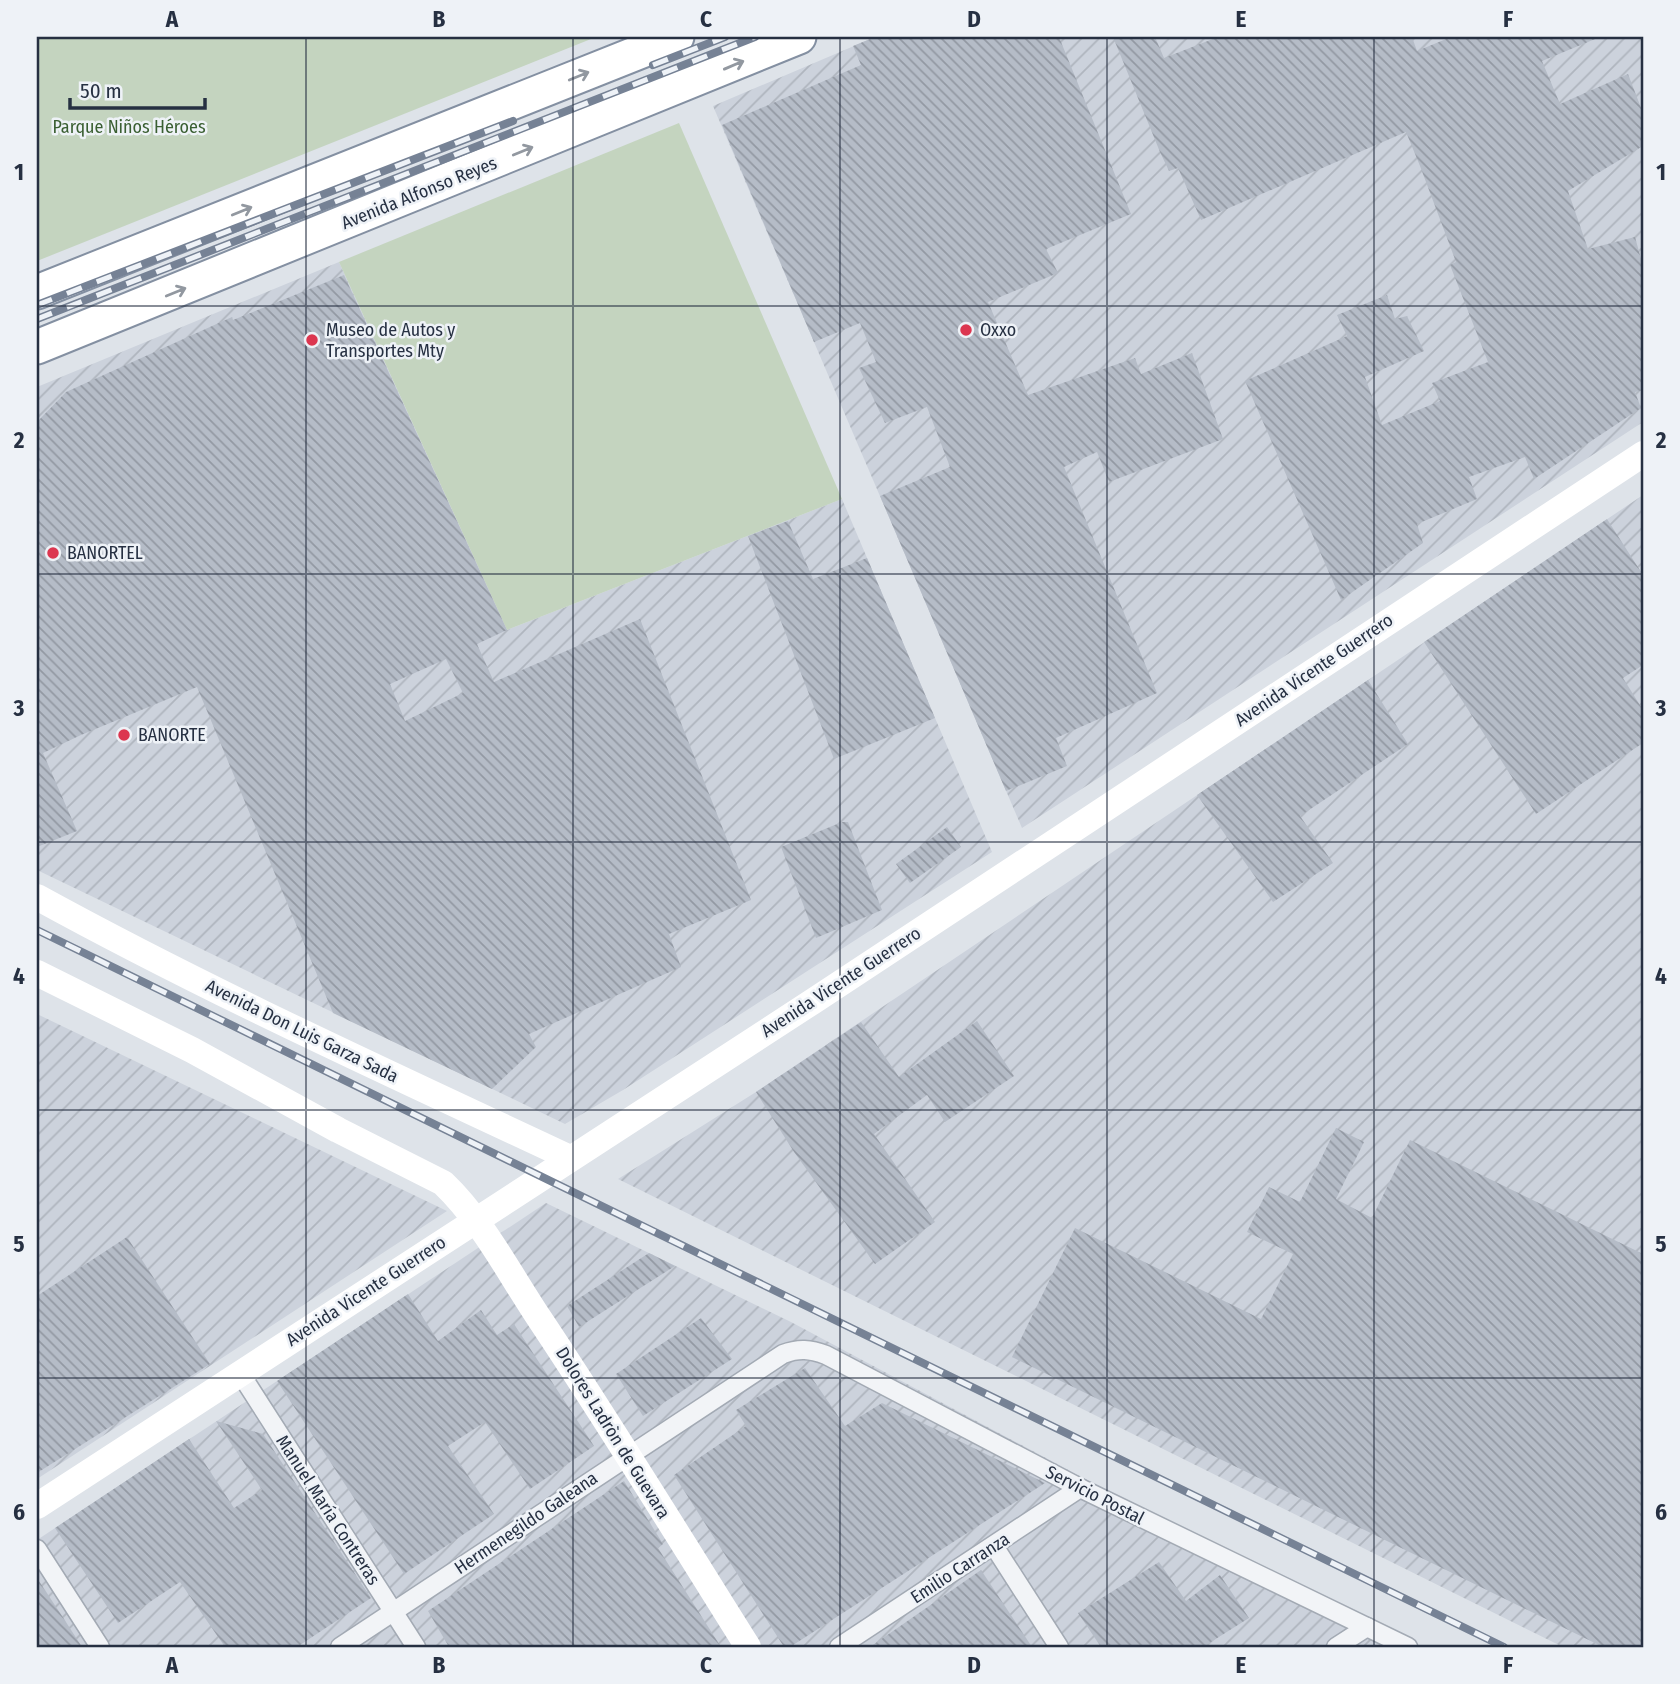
<svg xmlns="http://www.w3.org/2000/svg" width="1680" height="1684" viewBox="0 0 1680 1684" font-family="'Fira Sans Condensed',sans-serif">
	<style>
		.industrial { fill: url(#industrial-furrows) }
		.green { fill: #c4d4bf }
		.building { fill: url(#building-back-hatch); fill-rule: evenodd }
		.lines { fill: none; stroke-linecap: round; stroke-linejoin: round }
		.street-casing { stroke: #a3aab4; stroke-width: 21 }
		.highway-casing { stroke: #8490a2; stroke-width: 37 }
		.street { stroke: #f2f4f7; stroke-width: 18 }
		.secondary { stroke: #fff; stroke-width: 26 }
		.highway { stroke: #fff; stroke-width: 33 }
		.rail-casing { stroke: #768295; stroke-width: 8 }
		.rail { stroke: #eef2f7; stroke-width: 5; stroke-dasharray: 16; stroke-linecap: butt }
		.oneway { stroke: #9298a0 }
		.grid { fill: none; stroke: #263042; stroke-width: 2; stroke-opacity: 0.55 }
		.poi-dot { fill: #dc3650; stroke: #eef2f7; stroke-width: 2.5 }
		.labels { text-anchor: middle; stroke-width: 5; stroke-linejoin: round; paint-order: stroke }
		.park-label { font-size: 18px; fill: #3a5f32; stroke: #eef2f7 }
		.street-label { font-size: 18px; fill: #263042; stroke: #eef2f7 }
		.poi-label { font-size: 18px; fill: #263042; stroke: #eef2f7; text-anchor: start }
		.neatline { fill: none; stroke: #263042; stroke-width: 2.5 }
		.grid-label { font-size: 23px; text-anchor: middle; font-weight: bold; fill: #263042 }
	</style>
	<defs>
		<pattern id="industrial-furrows" width="10" height="10" patternUnits="userSpaceOnUse" patternTransform="scale(1.75)"><rect width="10" height="10" fill="#ccd2dc"/><path d="M-1 1l2-2M0 10L10 0M9 11l2-2" fill="none" stroke="#afb5be"/></pattern>
		<pattern id="building-back-hatch" width="6" height="6" patternUnits="userSpaceOnUse" patternTransform="scale(1.75)"><rect width="6" height="6" fill="#b5bcc7"/><path d="M-1 5l2 2M0 0l6 6M5-1l2 2" fill="none" stroke="#9399a3"/></pattern>
	</defs>
	<rect width="100%" height="100%" fill="#dee3e9"/>
	<g class="industrial">
		<path d="M875 37H1643V422L1022 828 713 106Z"/>
		<path d="M339 262 507 630 842 499 992 852 623 1090 565 1124 37 870V387Z"/>
		<path d="M1643 495V1647H1563L618 1179 756 1092Z"/>
		<path d="M37 1014 447 1211 37 1479Z"/>
		<path d="M546 1203 791 1322 1400 1647H37V1540Z"/>
	</g>
	<g class="green">
		<path d="M37 37H596L37 261Z"/>
		<path d="M679 123 842 499 507 630 339 262Z"/>
	</g>
	<g class="building">
		<path d="M875 37H1059L1131 214 1046 249 1058 273 988 302 1028 395 1135 358 1141 374 1192 353 1223 439 1109 482 1097 452 1064 467 1157 693 1056 738 1067 766 1006 791 880 496 950 467 927 407 885 423 859 368 876 362 860 323 814 342 722 125 861 65 853 46Z"/>
		<path d="M1113 37H1155L1164 58 1218 37H1412L1417 51 1451 37H1600L1542 61 1560 104 1628 74 1643 113V146L1568 191 1588 249 1635 237 1643 266V390L1635 392 1641 408 1534 479 1525 457 1469 477 1477 499 1417 524 1423 543 1341 600 1245 381 1347 336 1337 315 1387 295 1395 319 1407 316 1424 351 1365 377 1382 425 1440 401 1432 383 1488 362 1450 265 1456 262 1420 166 1406 132 1201 220 1178 168 1169 171 1160 152Z"/>
		<path d="M344 275 507 630 477 644 494 682 640 619 751 900 669 934 681 967 529 1034 536 1047 492 1089 333 1013 197 687 81 735 43 753 77 831 37 847V422L66 392 232 317 233 320ZM446 659 463 693 405 721 390 684Z"/>
		<path d="M1607 519 1643 575V665L1623 678 1643 710V743L1536 814 1424 642Z"/>
		<path d="M788 521 813 579 867 558 935 718 834 759 748 536Z"/>
		<path d="M1368 680 1408 744 1300 816 1333 863 1273 902 1197 795Z"/>
		<path d="M842 822H848L882 910 816 938 781 847Z"/>
		<path d="M947 827 961 847 910 883 896 864Z"/>
		<path d="M977 1021 1014 1076 945 1122 927 1095 874 1134 935 1222 875 1264 794 1152 756 1092 861 1022 899 1077Z"/>
		<path d="M1336 1128 1364 1142 1336 1199 1372 1218 1410 1140 1643 1254V1647H1603L1012 1357 1075 1228 1261 1319 1293 1254 1247 1232 1269 1187 1300 1202Z"/>
		<path d="M127 1237 210 1364 37 1473V1296Z"/>
		<path d="M649 1253 675 1266 579 1327 567 1306Z"/>
		<path d="M408 1294 438 1341 481 1310 497 1335 514 1324 594 1446 530 1489 485 1422 448 1446 494 1514 404 1574 277 1381Z"/>
		<path d="M701 1318 732 1359 643 1416 616 1374Z"/>
		<path d="M805 1368 845 1426 882 1403 1045 1483 790 1647H784L674 1475 746 1426 736 1410Z"/>
		<path d="M216 1421 263 1434 371 1598 297 1647H225L180 1582 118 1623 55 1528 189 1439 234 1508 262 1490Z"/>
		<path d="M624 1481 663 1544 658 1548 721 1647H449L428 1611Z"/>
		<path d="M1159 1562 1186 1601 1220 1575 1249 1618 1203 1647H1101L1078 1613Z"/>
		<path d="M981 1570 1032 1647H870Z"/>
		<path d="M37 1578 64 1619 82 1647H37Z"/>
	</g>
	<g class="lines">
		<g class="street-casing">
			<g id="street">
				<path d="M240 1373 416 1647"/>
				<path d="M994 1546 1059 1647"/>
				<path d="M37 1549 100 1647"/>
				<path d="M340 1647 783 1354C799 1348 810 1349 826 1355L1080 1488 1408 1647"/>
				<path d="M839 1647 1080 1488"/>
				<path d="M1336 1647 1367 1627"/>
			</g>
		</g>
		<g class="highway-casing">
			<g id="highway">
				<path d="M37 292 677 37"/>
				<path d="M37 347 799 37"/>
			</g>
		</g>
		<use href="#street" class="street"/>
		<g class="secondary">
			<path d="M37 897C210 992 391 1074 570 1158"/>
			<path d="M37 973 192 1050 338 1130 443 1183C482 1220 509 1273 539 1318 611 1426 679 1537 748 1647"/>
			<path d="M37 1506 812 1002 1643 454"/>
		</g>
		<use href="#highway" class="highway"/>
		<g class="rail-casing">
			<g id="rail">
				<path d="M653 65 725 37"/>
				<path d="M37 305 513 121"/>
				<path d="M37 319 755 37"/>
				<path d="M37 930 1504 1647"/>
			</g>
		</g>
		<use href="#rail" class="rail"/>
	</g>
	<defs><path id="oneway-shaft" d="M-6 0H5M1.5-3L5.5 0L1.5 3" fill="none" stroke-width="1.6" stroke-linecap="round" stroke-linejoin="round" transform="scale(1.75)"/></defs>
	<g class="oneway">
		<use href="#oneway-shaft" transform="translate(734 65) rotate(-23)"/>
		<use href="#oneway-shaft" transform="translate(579 76) rotate(-22)"/>
		<use href="#oneway-shaft" transform="translate(523 151) rotate(-22)"/>
		<use href="#oneway-shaft" transform="translate(242 211) rotate(-22)"/>
		<use href="#oneway-shaft" transform="translate(176 292) rotate(-22)"/>
	</g>
	<path class="grid" d="M306 37V1647M573 37V1647M840 37V1647M1107 37V1647M1374 37V1647M37 306H1643M37 574H1643M37 842H1643M37 1110H1643M37 1378H1643"/>
	<g class="poi-dot">
		<circle cx="966" cy="330" r="7"/>
		<circle cx="312" cy="340" r="7"/>
		<circle cx="53" cy="553" r="7"/>
		<circle cx="124" cy="735" r="7"/>
	</g>
	<g class="labels">
		<g class="park-label">
			<text x="129" y="133">Parque Niños Héroes</text>
		</g>
		<g class="street-label">
			<text transform="translate(419 193) rotate(-22)" y="6">Avenida Alfonso Reyes</text>
			<text transform="translate(1314 670) rotate(-34)" y="6">Avenida Vicente Guerrero</text>
			<text transform="translate(841 982) rotate(-33)" y="6">Avenida Vicente Guerrero</text>
			<text transform="translate(302 1031) rotate(26)" y="6">Avenida Don Luis Garza Sada</text>
			<text transform="translate(366 1291) rotate(-33)" y="6">Avenida Vicente Guerrero</text>
			<text transform="translate(613 1433) rotate(58)" y="6">Dolores Ladròn de Guevara</text>
			<text transform="translate(1095 1495) rotate(27)" y="6">Servicio Postal</text>
			<text transform="translate(328 1510) rotate(57)" y="6">Manuel María Contreras</text>
			<text transform="translate(526 1523) rotate(-34)" y="6">Hermenegildo Galeana</text>
			<text transform="translate(960 1568) rotate(-33)" y="6">Emilio Carranza</text>
		</g>
		<g class="poi-label">
			<text x="326" y="336">Museo de Autos y<tspan x="326" dy="21">Transportes Mty</tspan></text>
			<text x="980" y="336">Oxxo</text>
			<text x="67" y="559">BANORTEL</text>
			<text x="138" y="741">BANORTE</text>
		</g>
	</g>
	<rect width="1680" height="1684" fill="none" stroke="#eef2f7" stroke-width="77"/>
	<path d="M70 98v10h135v-10" fill="none" stroke="#263042" stroke-width="3.5"/>
	<text x="80" y="98" font-size="21" fill="#263042" stroke="#eef2f7" stroke-width="5" paint-order="stroke">50 m</text>
	<rect x="38" y="38" width="1604" height="1608" class="neatline"/>
	<g class="grid-label">
		<text x="172" y="27">A</text>
		<text x="439" y="27">B</text>
		<text x="706" y="27">C</text>
		<text x="974" y="27">D</text>
		<text x="1241" y="27">E</text>
		<text x="1508" y="27">F</text>
		<text x="19" y="180">1</text>
		<text x="1661" y="180">1</text>
		<text x="19" y="448">2</text>
		<text x="1661" y="448">2</text>
		<text x="19" y="716">3</text>
		<text x="1661" y="716">3</text>
		<text x="19" y="984">4</text>
		<text x="1661" y="984">4</text>
		<text x="19" y="1252">5</text>
		<text x="1661" y="1252">5</text>
		<text x="19" y="1520">6</text>
		<text x="1661" y="1520">6</text>
		<text x="172" y="1673">A</text>
		<text x="439" y="1673">B</text>
		<text x="706" y="1673">C</text>
		<text x="974" y="1673">D</text>
		<text x="1241" y="1673">E</text>
		<text x="1508" y="1673">F</text>
	</g>
</svg>
